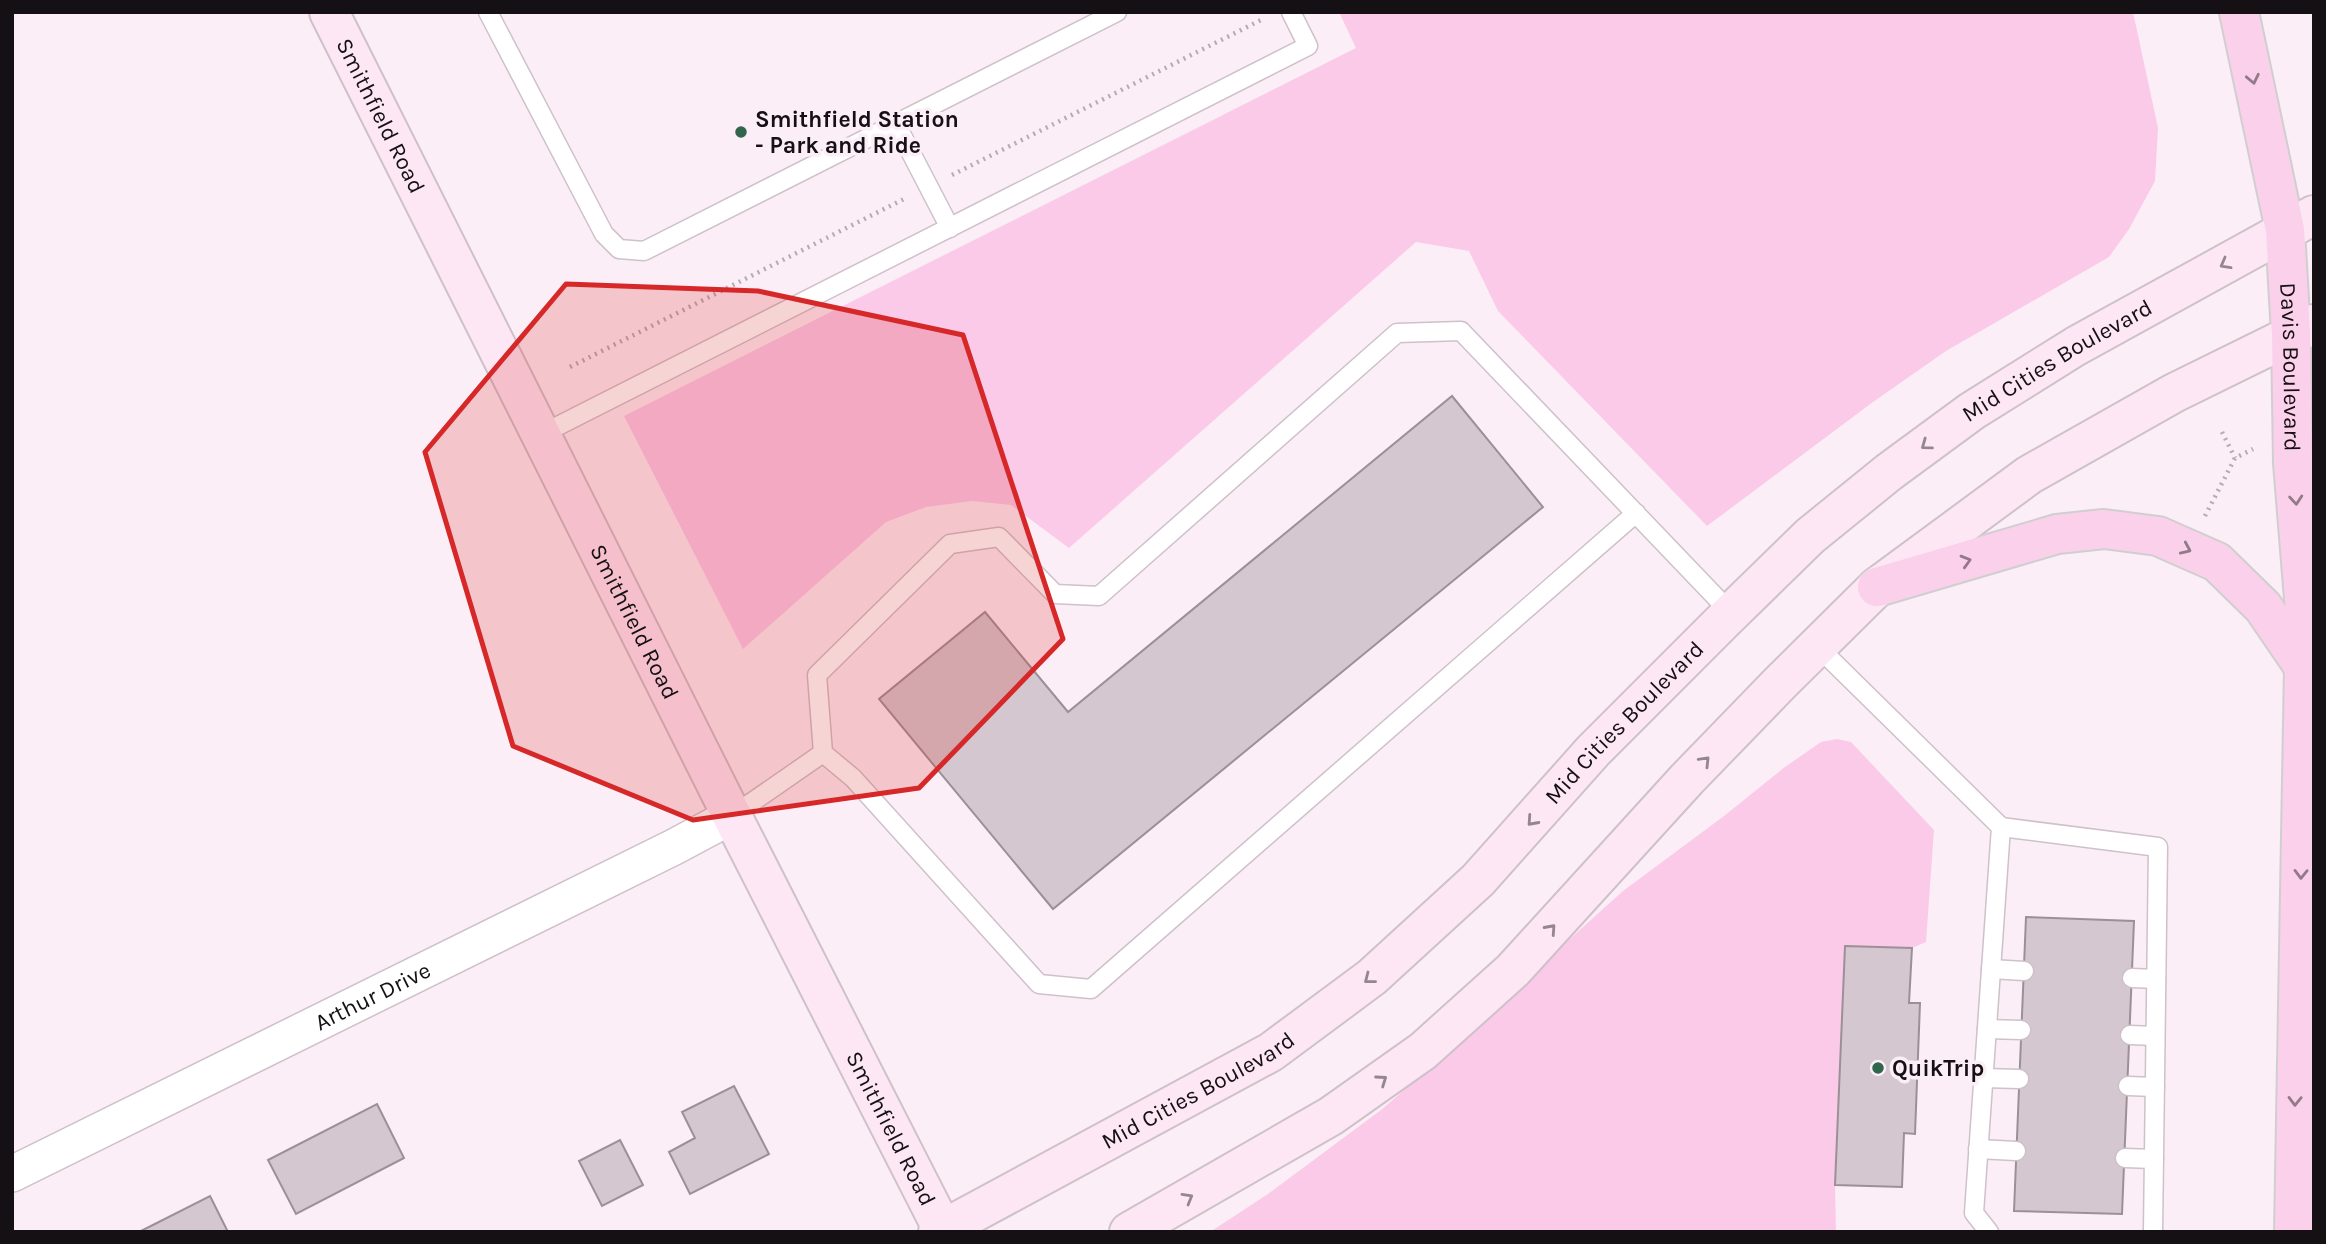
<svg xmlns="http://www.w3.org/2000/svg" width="2326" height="1244" viewBox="0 0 2326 1244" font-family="Karla,sans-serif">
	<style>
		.green { fill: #facae8 }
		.building { fill: #d4c7cf; stroke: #9c9097; stroke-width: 2 }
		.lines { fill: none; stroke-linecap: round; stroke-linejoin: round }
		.lane-casing { stroke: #cec1c9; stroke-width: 21 }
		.street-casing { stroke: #cec1c9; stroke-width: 38 }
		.secondary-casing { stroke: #cec1c9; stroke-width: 42 }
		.primary-casing { stroke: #d0cfd0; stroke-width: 42 }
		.path { stroke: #b6abb1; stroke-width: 4.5; stroke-dasharray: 2 5; stroke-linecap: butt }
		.lane { stroke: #fff; stroke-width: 18 }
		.street { stroke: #fff; stroke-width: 35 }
		.secondary { stroke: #fde7f5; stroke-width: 38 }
		.primary { stroke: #fbd0eb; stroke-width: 38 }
		.oneway { stroke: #937a8a }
		.oneway2 { stroke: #94868f }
		.marked { fill: #d62828; fill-opacity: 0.2; stroke: #d62828; stroke-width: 5; stroke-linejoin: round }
		.poi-dot { fill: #30664c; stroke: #fceef6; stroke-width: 2.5 }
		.labels { text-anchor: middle; stroke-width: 7; stroke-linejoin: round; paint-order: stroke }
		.street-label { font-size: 23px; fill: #141013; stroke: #fceef6 }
		.poi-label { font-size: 23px; font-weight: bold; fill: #141013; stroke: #fceef6; text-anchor: start }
	</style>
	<rect width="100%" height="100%" fill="#fceef6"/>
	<g class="green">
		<path d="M1339 12H2133L2158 128 2155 181 2129 229 2109 257 1946 351 1873 402 1707 526 1498 311 1469 251 1416 242 1069 548 1011 505 972 501 926 507 886 522 743 649 624 416 1356 48Z"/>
		<path d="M1837 739 1851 742 1934 830 1926 942 1912 948 1845 946 1835 1185 1836 1232H1210L1268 1194 1381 1110 1469 1034 1543 963 1623 891 1724 816 1785 767 1821 742Z"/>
	</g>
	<g class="building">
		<path d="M1452 396 1543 507 1053 909 879 699 985 612 1068 712Z"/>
		<path d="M2026 917 2134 921 2122 1214 2014 1211Z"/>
		<path d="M1845 946 1912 948 1909 1003H1920L1915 1134 1904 1133 1902 1187 1835 1185Z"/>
		<path d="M734 1086 769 1154 690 1194 669 1152 695 1138 682 1112Z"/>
		<path d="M377 1104 404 1158 296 1214 268 1160Z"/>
		<path d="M620 1140 643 1185 602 1206 579 1161Z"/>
		<path d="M210 1196 228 1232H139Z"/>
	</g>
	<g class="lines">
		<g class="lane-casing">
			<g id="lane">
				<path d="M488 12 604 234 619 249 644 251 1117 12"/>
				<path d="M896 124 950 228"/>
				<path d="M542 434 1308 46 1291 12"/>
				<path d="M1636 513 1091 989 1039 984 853 778 823 753 817 675 950 544 999 537 1055 594 1099 596 1397 333 1461 331 1731 613"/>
				<path d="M1817 646 2001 827 1974 1213 1989 1232"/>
				<path d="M732 816 823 753"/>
				<path d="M2001 827 2158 847 2153 1232"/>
				<path d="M1991 969 2024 971"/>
				<path d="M2132 978 2156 979"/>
				<path d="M1987 1029 2021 1030"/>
				<path d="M2130 1035 2155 1036"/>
				<path d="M1983 1078 2019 1079"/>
				<path d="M2128 1086 2155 1087"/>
				<path d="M1978 1149 2016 1151"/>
				<path d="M2125 1158 2154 1159"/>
			</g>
		</g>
		<g class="street-casing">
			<g id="street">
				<path id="s1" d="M12 1174 674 847 732 816"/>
			</g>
		</g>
		<g class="secondary-casing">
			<g id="secondary">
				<path id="s2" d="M329 12 732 816 944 1232"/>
				<path id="s3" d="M938 1232 1271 1052 1372 977 1478 880 1593 751 1726 618 1810 536 1889 472 1972 411 2076 346 2314 215"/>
				<path d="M1129 1232 1331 1116 1423 1051 1513 970 1687 779 1780 683 1877 587 2029 475 2174 393 2314 324"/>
			</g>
		</g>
		<g class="primary-casing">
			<g id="primary">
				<path id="s4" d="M2239 12 2285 230 2291 334 2293 463 2305 611 2294 1232"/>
				<path d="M1877 587 2057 534 2104 529 2158 536 2217 562 2263 607 2304 667"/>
			</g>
		</g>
		<g class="path">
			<path d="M952 175 1263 19"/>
			<path d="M570 367 904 199"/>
			<path d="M2222 432 2235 458"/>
			<path d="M2205 516 2235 458 2253 449"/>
		</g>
		<use href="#lane" class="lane"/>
		<use href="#street" class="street"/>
		<use href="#secondary" class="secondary"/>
		<use href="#primary" class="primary"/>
	</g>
	<defs><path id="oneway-chevron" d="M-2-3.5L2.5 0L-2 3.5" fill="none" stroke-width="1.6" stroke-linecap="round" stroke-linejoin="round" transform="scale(1.75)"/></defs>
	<g class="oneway">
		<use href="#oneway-chevron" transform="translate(2253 79) rotate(78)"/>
		<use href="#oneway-chevron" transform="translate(2296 500) rotate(85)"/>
		<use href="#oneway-chevron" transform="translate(2186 549) rotate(24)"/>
		<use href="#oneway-chevron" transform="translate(1966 561) rotate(-16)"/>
		<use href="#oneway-chevron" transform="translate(2301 874) rotate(91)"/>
		<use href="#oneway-chevron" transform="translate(2295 1101) rotate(91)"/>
	</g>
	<g class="oneway2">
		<use href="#oneway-chevron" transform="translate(2225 264) rotate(151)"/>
		<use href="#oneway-chevron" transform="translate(1926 445) rotate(144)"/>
		<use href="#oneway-chevron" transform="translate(1705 761) rotate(-46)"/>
		<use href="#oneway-chevron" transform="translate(1532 821) rotate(132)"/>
		<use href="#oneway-chevron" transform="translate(1551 929) rotate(-48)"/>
		<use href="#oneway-chevron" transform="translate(1369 979) rotate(142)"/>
		<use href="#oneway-chevron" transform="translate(1382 1080) rotate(-35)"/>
		<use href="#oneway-chevron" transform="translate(1188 1198) rotate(-30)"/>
	</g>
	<path class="marked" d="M566 284 758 291 963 335 1063 639 919 788 693 820 513 746 425 452Z"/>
	<g class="poi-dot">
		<circle cx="741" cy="132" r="7"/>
		<circle cx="1878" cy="1068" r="7"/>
	</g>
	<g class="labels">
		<g class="street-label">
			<text dy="8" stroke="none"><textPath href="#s2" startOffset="116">Smithfield Road</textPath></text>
			<text dy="8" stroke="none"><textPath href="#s3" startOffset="1430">Mid Cities Boulevard</textPath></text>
			<text dy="8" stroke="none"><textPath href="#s4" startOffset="360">Davis Boulevard</textPath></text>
			<text dy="8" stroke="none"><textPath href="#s2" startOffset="682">Smithfield Road</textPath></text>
			<text dy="8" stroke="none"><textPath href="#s3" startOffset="863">Mid Cities Boulevard</textPath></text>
			<text dy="8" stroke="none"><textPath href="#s1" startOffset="402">Arthur Drive</textPath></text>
			<text dy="8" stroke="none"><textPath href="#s3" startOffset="296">Mid Cities Boulevard</textPath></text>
			<text dy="8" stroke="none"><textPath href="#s2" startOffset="1250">Smithfield Road</textPath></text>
		</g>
		<g class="poi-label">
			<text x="755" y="127">Smithfield Station<tspan x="755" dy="26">- Park and Ride</tspan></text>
			<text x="1892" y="1076">QuikTrip</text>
		</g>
	</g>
	<rect width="2326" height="1244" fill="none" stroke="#141013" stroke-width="28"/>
</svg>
